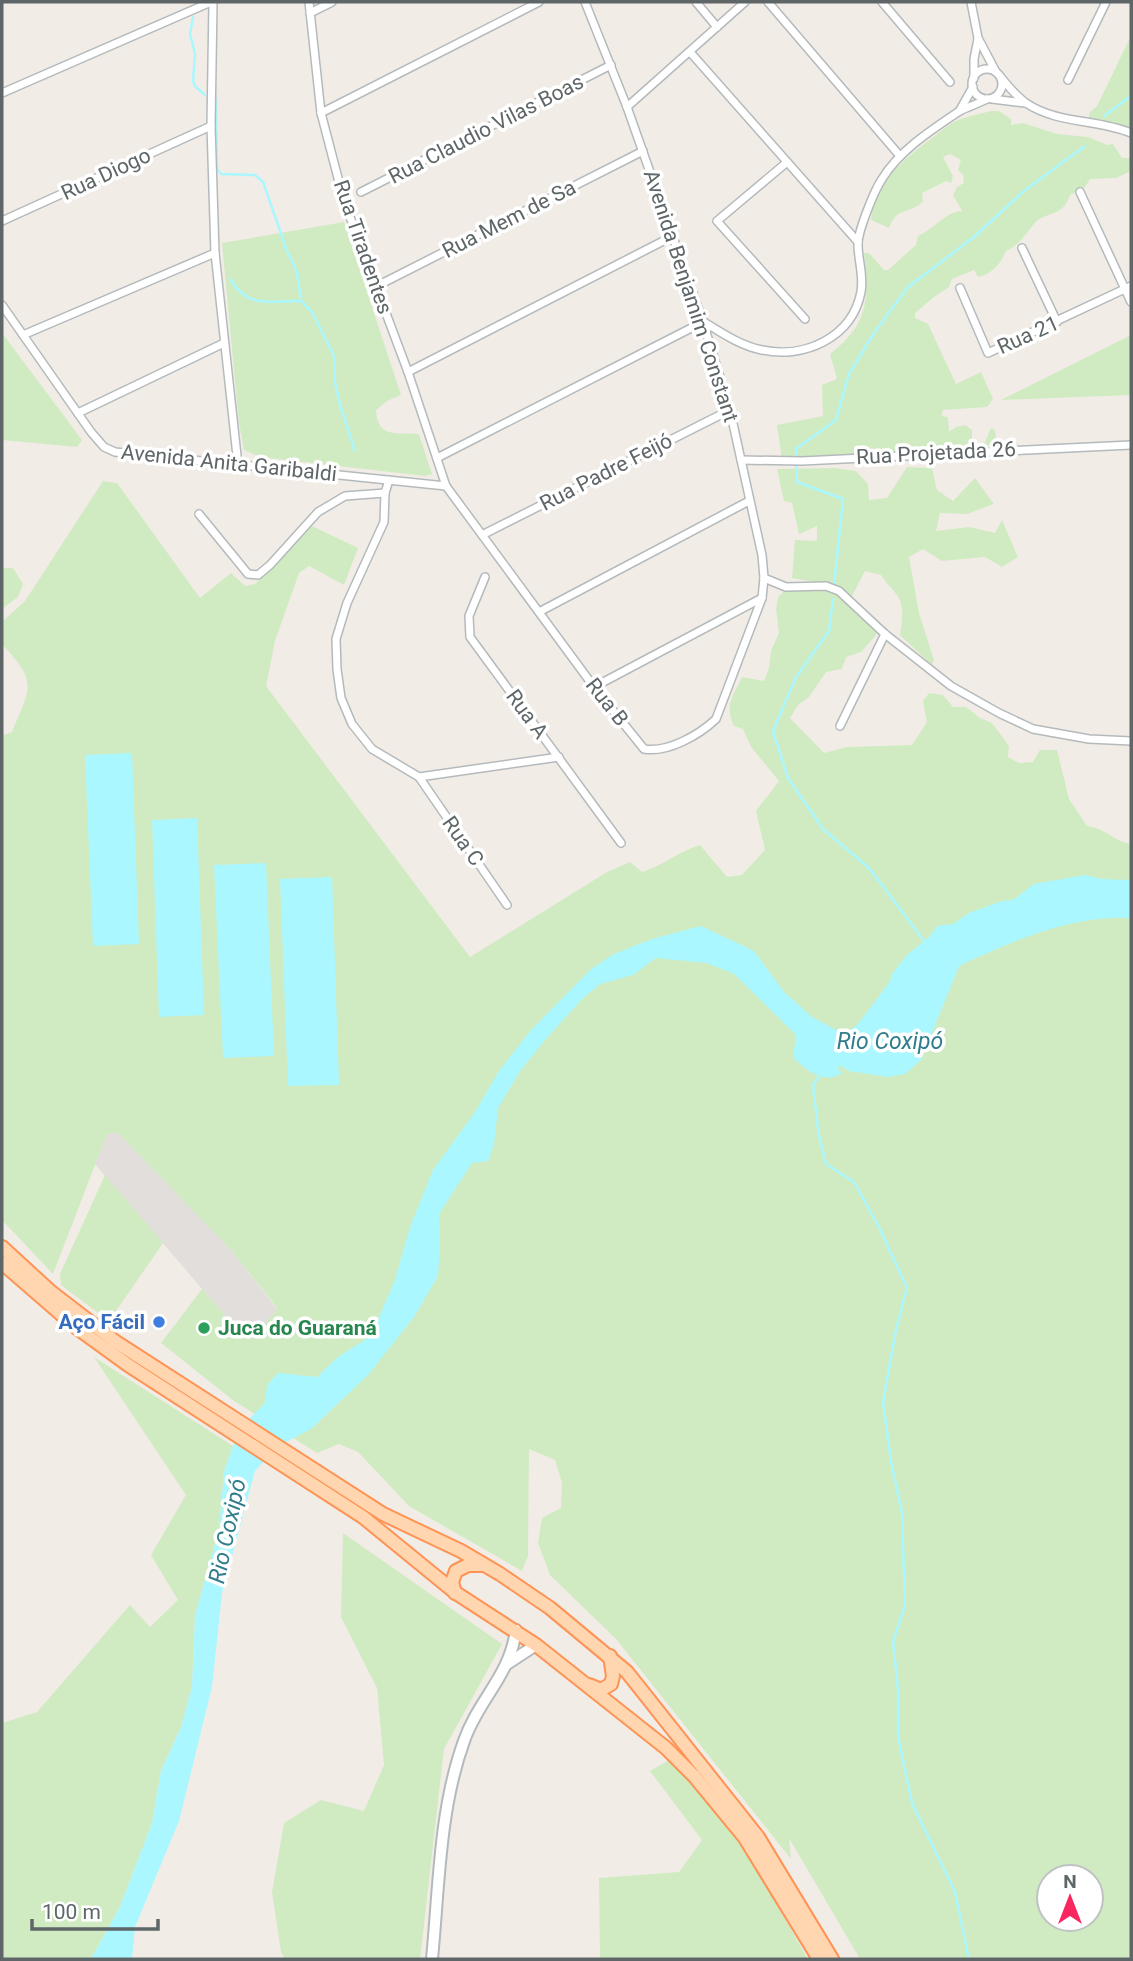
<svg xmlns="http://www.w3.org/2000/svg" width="1133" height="1961" viewBox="0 0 1133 1961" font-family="Roboto,sans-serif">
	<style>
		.industrial { fill: #e2dedb }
		.green { fill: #d0ebc2; fill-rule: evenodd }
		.water { fill: #aaf7ff }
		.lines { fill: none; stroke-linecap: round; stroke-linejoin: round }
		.stream { stroke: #aaf7ff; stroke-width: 2.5 }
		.street-casing { stroke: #b4babc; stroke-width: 10 }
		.secondary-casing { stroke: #b3babc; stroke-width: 14 }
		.primary-casing { stroke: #fe9354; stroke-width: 16 }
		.street { stroke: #fff; stroke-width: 7 }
		.secondary { stroke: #fff; stroke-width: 10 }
		.primary { stroke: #ffd6af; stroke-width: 12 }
		.shop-dot { fill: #3f7fe0; stroke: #fff; stroke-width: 2.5 }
		.leisure-dot { fill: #2e9e5b; stroke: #fff; stroke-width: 2.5 }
		.labels { text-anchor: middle; stroke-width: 7; stroke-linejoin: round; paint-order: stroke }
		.street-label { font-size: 21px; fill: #5e6668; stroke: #fff }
		.shop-label { font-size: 21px; font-weight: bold; fill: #366cbe; stroke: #fff; text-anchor: end }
		.leisure-label { font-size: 21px; font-weight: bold; fill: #27864d; stroke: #fff; text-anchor: start }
		.water-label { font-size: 23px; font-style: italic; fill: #307d8c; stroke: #fff }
	</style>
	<rect width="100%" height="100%" fill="#f2ece7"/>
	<path class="industrial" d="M117 1131 231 1250 278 1310 254 1337 245 1339 95 1164 107 1134Z"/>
	<g class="green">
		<path d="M1131 36V130L1114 123 1089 121V113L1097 106Z"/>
		<path d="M991 111H999L1011 119V125L1023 123 1057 134 1088 137 1107 145 1113 144 1122 158H1131V171L1116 178 1090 179 1085 187 1070 195C1063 218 1047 210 1035 223 1025 234 1021 244 1006 251 1001 264 992 274 978 277L974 270 952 279 949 287 934 297 915 313V318L928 324 956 384 981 372 993 399 987 407 943 410 942 416 948 417 949 432 956 427 965 425 972 430V438L977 444H984L991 428 995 430 997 446 995 450 782 460 777 425 823 416 822 385 837 379 830 354C869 324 869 299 864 253H869L884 270H888L916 245 918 236C934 229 945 212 962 211L953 195 957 187 964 183 963 175 958 170 961 160 950 154 943 157 953 176 951 183 946 181 922 193 923 202C908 215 897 206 889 228L871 220C874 183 904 159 932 138 939 133 946 126 954 122 965 117 979 114 991 111Z"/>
		<path d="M344 222 401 395 387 401 376 410C377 439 398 432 419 434L432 474 425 476 260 457 244 450 239 423 222 243Z"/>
		<path d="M2 333 82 440 77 447 2 440Z"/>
		<path d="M1131 335V395L1001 400Z"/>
		<path d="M907 467 932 468 937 490 953 501 975 478 994 504 967 514 940 513 936 531 969 527 995 533 1002 520 1018 557 1002 567 985 557 942 561 923 549 909 557 919 613 934 660 932 665 900 635C902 622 905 604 896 594 891 587 886 583 881 575L865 571 851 598 830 587 837 595 849 601 877 634 861 652 846 657 842 669 826 672 809 697 798 705 790 718 824 753 847 747 912 745 927 722 923 701 929 693 943 695 953 707H966L980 718 992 723 1009 746 1008 757 1019 763 1033 762 1040 750H1057L1069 799 1087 826C1108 829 1112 841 1131 844V1959H860L789 1838 791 1859 616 1639 550 1575 538 1543 542 1518 561 1508 562 1483 555 1460 529 1449 528 1556 522 1571 409 1506 358 1452 339 1444 317 1453 234 1401 161 1343 202 1289 246 1339 254 1336 278 1309 231 1250 117 1132 107 1134 53 1274 2 1220V736L12 732C31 686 38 683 2 644V622L25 601 103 481 117 483 200 598 231 573 245 586 255 584 312 526 358 548 344 585 309 566 299 573 275 641 266 686 470 957 607 872 630 862 642 872C663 866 679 851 700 845L727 877 742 875 765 850 756 811 779 781 751 747 743 729 734 726C724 705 733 696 742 677L764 681 769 668 771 651 779 633 776 609 778 597 786 589 819 583 792 578 795 540 817 541V526L799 534 792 503 784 501 777 469 835 468 856 471 868 484 869 500 887 498ZM1049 1877H1091V1919H1049Z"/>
		<path d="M2 568H13L23 584 18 597 2 609Z"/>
		<path d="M105 1175 163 1243 109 1321 61 1285 60 1274Z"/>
		<path d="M94 1357 233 1446 224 1472 219 1530 195 1616 192 1687 181 1727 161 1771 152 1823 120 1907 91 1959H2V1723L37 1712 130 1605 150 1627 178 1600 151 1555 186 1495Z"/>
		<path d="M343 1533 502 1644 444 1749 420 1959H285L281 1952 272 1892 284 1823 321 1800 364 1811 384 1765 377 1688 341 1617Z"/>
		<path d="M669 1760 733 1829 808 1959H600L599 1878 679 1872 702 1840 650 1771Z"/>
	</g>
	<g class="water">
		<path d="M132 753 139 944 93 946 85 755Z"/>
		<path d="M197 818 204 1015 159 1017 152 820Z"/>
		<path d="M266 863 274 1056 223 1058 214 865Z"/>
		<path d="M1085 875 1101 879 1131 880V918C1071 915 1013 941 959 966L921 1060 905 1074 888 1077 849 1071 839 1065 838 1069 842 1073C825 1085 805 1070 793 1057L796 1035 734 974 707 963 656 958 633 975 600 984 583 998 545 1040 520 1071 498 1108 494 1144 488 1161 472 1163 439 1214 440 1243 438 1276 414 1317 368 1375 311 1429 278 1446 255 1471 222 1593 212 1687 179 1821 135 1927 132 1959H91L120 1907 152 1823 161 1771 181 1727 192 1687 195 1616 219 1530 224 1472 233 1446 245 1423 265 1403 267 1385 278 1373 317 1377 338 1357 371 1336 395 1280 410 1227 433 1170 475 1112 499 1071 531 1030 591 969 614 954 652 939 701 926 754 951 784 992 812 1017 840 1032 847 1031 856 1026 867 1012 889 983 892 974 907 955 930 936 937 926 953 924 969 913 1002 901 1013 900 1034 884Z"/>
		<path d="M332 877 339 1085 288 1086 280 879Z"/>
	</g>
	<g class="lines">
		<g class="stream">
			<path d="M196 3V2"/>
			<path d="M193 17 190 34 195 54 193 81 195 86 205 95"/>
			<path d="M216 99 217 169 221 174 255 175 263 182 287 251 297 272 301 301 312 312 334 356 335 383 340 405 355 451"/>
			<path d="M1104 116 1131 96"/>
			<path d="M230 279C249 310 269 300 301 301"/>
			<path d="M834 586 843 499 797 482 796 449 836 420 849 374 874 333 908 287 974 237 1024 191 1085 146"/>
			<path d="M833 599 829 631 796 677 773 731 788 778 823 829 869 868 924 941"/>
			<path d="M820 1074 813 1086 819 1136 826 1164 854 1182 879 1227 907 1288 896 1330 883 1402 891 1461 902 1513 905 1605 893 1642 898 1688V1736L912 1803 955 1892 969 1959"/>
		</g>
		<g class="street-casing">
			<g id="street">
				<path d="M213 2 211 126 215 253 238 465"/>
				<path d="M309 2 321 113 344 201 408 372 446 486 594 687 644 749C668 753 699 735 716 719L762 598 764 578 762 555 730 410 703 322 627 107 585 2"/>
				<path d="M696 2 717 27"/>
				<path d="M768 2 900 156"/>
				<path d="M882 2 950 82"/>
				<path d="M971 2 978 38 996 72"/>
				<path d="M310 13 332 2"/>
				<path d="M690 52 858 242"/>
				<circle cx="987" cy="84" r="15"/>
				<path d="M999 75C1007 85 1016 96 1026 103 1057 124 1098 119 1131 133"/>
				<path d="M974 78V59L978 39"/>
				<path d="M1068 80 1106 2"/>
				<path d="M2 93 211 2"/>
				<path d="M992 99 1025 103"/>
				<path d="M627 107 745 2"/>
				<path d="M960 110 973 87"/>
				<path d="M321 113 539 2"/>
				<path d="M786 163 717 221 805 319"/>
				<path d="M361 192 611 65"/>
				<path d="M1080 192 1131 302"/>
				<path d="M2 221 211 126"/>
				<path d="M1022 248 1057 322"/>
				<path d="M375 287 643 151"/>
				<path d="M960 288 988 353 1131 286"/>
				<path d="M2 305 91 432 104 447 115 452 446 486"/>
				<path d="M704 322C722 333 741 346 762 350 804 359 852 338 861 292 864 275 858 261 858 244 858 231 874 191 882 179 899 151 931 130 958 112 966 107 978 104 987 99"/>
				<path d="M23 335 215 253"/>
				<path d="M408 372 673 236"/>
				<path d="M78 413 224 343"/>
				<path d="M437 458 703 322"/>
				<path d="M741 460 802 461 1131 445"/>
				<path d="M389 480 385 493 384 522 347 603 336 639 337 669 341 698 352 724 372 749 419 777 559 757"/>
				<path d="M199 514 248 574 258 575 270 565 318 512 345 496 385 493"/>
				<path d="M482 535 730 410"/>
				<path d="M485 577 469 616 470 637 621 843"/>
				<path d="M764 578 786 587 826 586 839 591 885 634 951 686 999 713 1033 729 1089 739 1131 741"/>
				<path d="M539 612 749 501"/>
				<path d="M594 687 762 598"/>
				<path d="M840 726 885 634"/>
				<path d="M419 777 507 905"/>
			</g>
		</g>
		<g class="secondary-casing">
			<g id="secondary">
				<path d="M507 1664 536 1645"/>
				<path d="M432 1959C439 1888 439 1810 464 1741 478 1700 510 1676 516 1630"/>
			</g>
		</g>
		<g class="primary-casing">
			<g id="primary">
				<path d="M2 1247 50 1291 116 1342 383 1514 461 1551 500 1574 550 1608 627 1672 758 1837 832 1959"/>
				<path d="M2 1263 77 1328 128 1365 363 1517 456 1593 536 1645 666 1748 694 1776 745 1838 819 1959"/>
				<path d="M455 1593 452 1582 456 1571 468 1565H483"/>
				<path d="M589 1685 601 1690 611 1684 613 1676 610 1656"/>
			</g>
		</g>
		<use href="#street" class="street"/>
		<use href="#secondary" class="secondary"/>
		<use href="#primary" class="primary"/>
	</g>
	<circle class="shop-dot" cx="159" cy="1322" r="7"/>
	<circle class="leisure-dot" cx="204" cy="1328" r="7"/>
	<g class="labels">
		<g class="street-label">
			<text transform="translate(486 129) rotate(-27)" y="7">Rua Claudio Vilas Boas</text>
			<text transform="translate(106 174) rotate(-25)" y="7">Rua Diogo</text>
			<text transform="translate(509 219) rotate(-27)" y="7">Rua Mem de Sa</text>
			<text transform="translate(363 247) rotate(71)" y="7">Rua Tiradentes</text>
			<text transform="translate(691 296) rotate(72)" y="7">Avenida Benjamim Constant</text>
			<text transform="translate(1028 335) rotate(-24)" y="7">Rua 21</text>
			<text transform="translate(936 453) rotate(-3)" y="7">Rua Projetada 26</text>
			<text transform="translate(229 463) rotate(6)" y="7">Avenida Anita Garibaldi</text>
			<text transform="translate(606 472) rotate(-27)" y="7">Rua Padre Feijó</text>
			<text transform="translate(607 702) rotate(52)" y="7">Rua B</text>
			<text transform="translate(527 714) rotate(54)" y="7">Rua A</text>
			<text transform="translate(463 841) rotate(55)" y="7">Rua C</text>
		</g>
		<g class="shop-label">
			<text x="145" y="1329">Aço Fácil</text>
		</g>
		<g class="leisure-label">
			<text x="218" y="1335">Juca do Guaraná</text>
		</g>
		<g class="water-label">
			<text x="890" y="1049">Rio Coxipó</text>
			<text transform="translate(227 1531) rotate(-78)" y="8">Rio Coxipó</text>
		</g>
	</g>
	<rect width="1133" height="1961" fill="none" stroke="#5e6668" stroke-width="7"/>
	<g transform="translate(1070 1898)"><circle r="33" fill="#ffffff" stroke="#bfc2c3" stroke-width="2"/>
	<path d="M0-5L12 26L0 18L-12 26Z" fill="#f9265f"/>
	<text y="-10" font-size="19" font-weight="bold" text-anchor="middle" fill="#5e6668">N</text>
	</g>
	<path d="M32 1919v10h126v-10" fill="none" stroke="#5e6668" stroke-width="3.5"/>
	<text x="42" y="1919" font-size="21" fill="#5e6668" stroke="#ffffff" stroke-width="5" paint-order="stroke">100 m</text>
</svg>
